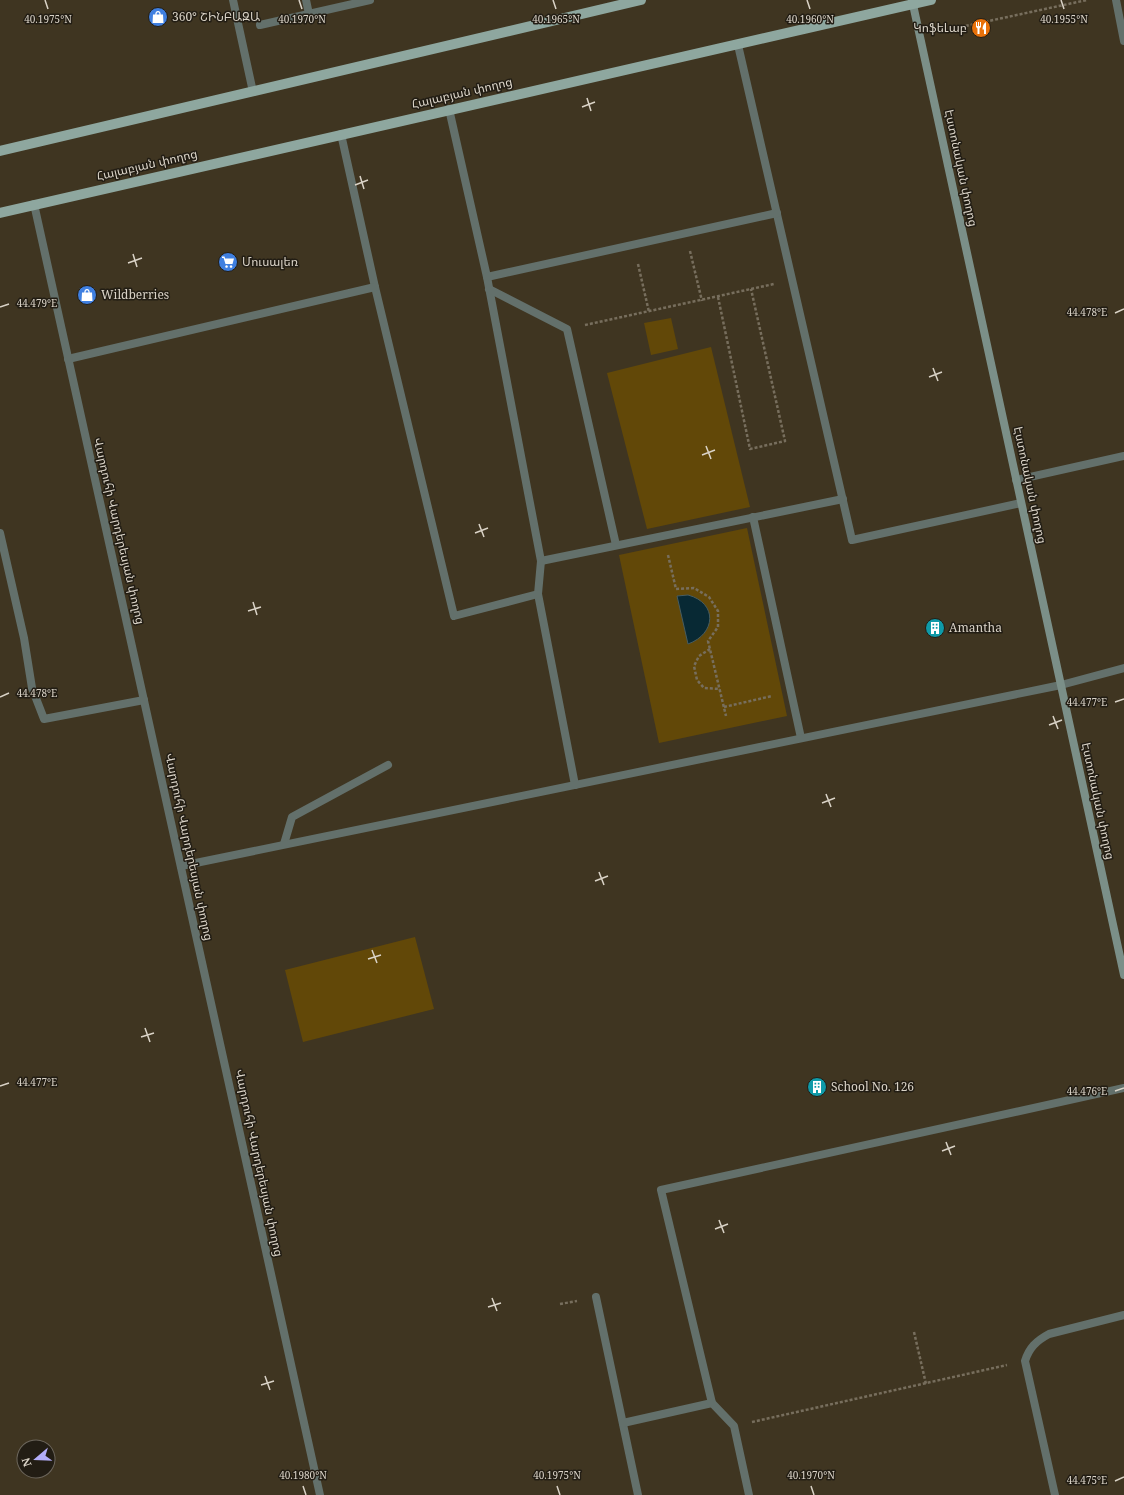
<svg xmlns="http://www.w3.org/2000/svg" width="1124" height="1495" viewBox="0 0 1124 1495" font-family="'Noto Serif','Noto Sans Armenian',serif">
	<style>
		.green { fill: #624808 }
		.water { fill: #082934; stroke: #475c60 }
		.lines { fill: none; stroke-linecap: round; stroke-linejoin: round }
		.path { stroke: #776e5d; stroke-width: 2.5; stroke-dasharray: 3 2; stroke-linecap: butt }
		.lane { stroke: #63706b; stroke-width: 8 }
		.street { stroke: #63706b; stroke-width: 8 }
		.secondary { stroke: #7b8f88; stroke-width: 8 }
		.primary { stroke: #8ea79f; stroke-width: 10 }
		.ticks { fill: none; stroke: #dad3c7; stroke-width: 1.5 }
		.labels { text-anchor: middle; stroke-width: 3; stroke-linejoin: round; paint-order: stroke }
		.poi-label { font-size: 12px; fill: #dad3c7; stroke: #221d14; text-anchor: start }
		.street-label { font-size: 12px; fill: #dad3c7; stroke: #221d14 }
		.ticks-label { font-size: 10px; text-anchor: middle; fill: #dad3c7; stroke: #221d14; stroke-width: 3; stroke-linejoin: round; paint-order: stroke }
	</style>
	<rect width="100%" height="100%" fill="#3f3521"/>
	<g class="green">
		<path d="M671 318 678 349 651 355 644 323Z"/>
		<path d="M711 347 750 507 647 529 607 373Z"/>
		<path d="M747 528 787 716 659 743 619 555Z"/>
		<path d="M415 937 434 1009 303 1042 285 970Z"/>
	</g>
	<path class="water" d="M688 595C718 603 716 634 688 644L677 596Z"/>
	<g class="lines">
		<g class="path">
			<path d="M956 28 1087 0"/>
			<path d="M690 251 702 301"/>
			<path d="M638 264 649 312"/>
			<path d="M718 297 750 449 785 441 751 289"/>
			<path d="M585 325 774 284"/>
			<path d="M668 555 676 589 694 588 709 597 718 611V627L708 641 726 716"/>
			<path d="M710 649 699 656 694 666 697 680 704 688 720 689"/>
			<path d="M724 707 772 696"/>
			<path d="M560 1304 577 1301"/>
			<path d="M914 1332 926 1384"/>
			<path d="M752 1422 1007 1365"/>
		</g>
		<g class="lane">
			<path d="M233 0 253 92"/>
			<path d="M306 0 309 14"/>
			<path d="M1116 0 1124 41"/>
			<path d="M260 25 370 0"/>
			<path d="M738 45 852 540 1021 503"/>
			<path d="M449 109 487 277 541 561 538 594 575 785"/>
			<path d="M341 134 375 287 454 616 538 594"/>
			<path d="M487 277 777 213"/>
			<path d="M489 289 567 329 616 545"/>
			<path d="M68 359 375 287"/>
			<path d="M1016 480 1124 456"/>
			<path d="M753 517 801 738"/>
			<path d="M0 533 24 638 32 688 44 719 144 700"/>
			<path d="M541 561 843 499"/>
			<path d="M284 844 292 817 388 765"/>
			<path d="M181 866 1061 685 1124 668"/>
			<path d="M596 1297 638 1495"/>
			<path d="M623 1423 712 1403"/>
			<path d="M749 1495 734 1426 712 1403 661 1190 1124 1088"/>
			<path d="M1055 1495 1025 1361C1029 1348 1036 1341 1049 1334L1124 1315"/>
		</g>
		<path class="street" d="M34 204 320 1495"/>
		<path class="secondary" d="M912 0 1124 975"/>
		<g class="primary">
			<path d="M0 151 641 0"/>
			<path d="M0 213 931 0"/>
		</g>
	</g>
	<path class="ticks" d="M45 0 48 9M299 0 302 9M553 0 556 9M807 0 810 9M1061 0 1064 9M587 98 591 111M582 107 595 102M360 176 364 189M355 185 368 180M133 254 137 267M128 263 142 258M0 307 9 304M1115 313 1124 309M933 368 938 381M929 377 942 372M706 446 711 459M702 455 715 450M479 524 484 537M475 533 488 528M253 602 257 615M248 611 261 607M0 697 9 693M1115 702 1124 699M1053 716 1058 729M1049 725 1062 720M826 794 831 807M822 803 835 798M599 872 604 885M595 881 608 876M372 950 377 963M368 959 381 955M145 1028 150 1042M141 1037 154 1033M0 1086 9 1083M1115 1091 1124 1088M946 1142 951 1155M942 1151 955 1146M719 1220 724 1233M715 1229 728 1224M492 1298 497 1311M488 1307 501 1303M265 1376 270 1390M261 1385 274 1381M1115 1481 1124 1477M303 1486 306 1495M557 1486 560 1495M811 1486 814 1495"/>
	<defs>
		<g id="shop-disc" transform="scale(1)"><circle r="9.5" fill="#3f7fe0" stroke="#221d14"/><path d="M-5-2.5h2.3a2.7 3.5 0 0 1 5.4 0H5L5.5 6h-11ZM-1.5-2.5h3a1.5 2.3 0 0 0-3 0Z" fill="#fff"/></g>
		<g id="restaurant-disc" transform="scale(1)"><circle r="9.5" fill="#e8710a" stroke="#221d14"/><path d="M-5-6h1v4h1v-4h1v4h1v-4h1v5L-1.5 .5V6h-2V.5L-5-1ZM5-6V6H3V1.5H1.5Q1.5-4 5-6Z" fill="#fff"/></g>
		<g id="supermarket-disc" transform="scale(1)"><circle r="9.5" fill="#3f7fe0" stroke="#221d14"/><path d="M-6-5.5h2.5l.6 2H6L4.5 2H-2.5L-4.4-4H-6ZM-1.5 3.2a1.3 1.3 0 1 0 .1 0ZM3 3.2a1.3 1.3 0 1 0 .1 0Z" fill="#fff"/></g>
		<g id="building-disc" transform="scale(1)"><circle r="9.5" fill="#0f9aa8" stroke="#221d14"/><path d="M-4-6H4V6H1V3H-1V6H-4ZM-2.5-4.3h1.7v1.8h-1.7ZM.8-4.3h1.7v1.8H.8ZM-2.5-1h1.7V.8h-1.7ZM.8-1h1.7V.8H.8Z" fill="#fff"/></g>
	</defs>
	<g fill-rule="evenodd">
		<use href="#shop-disc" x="158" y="17"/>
		<use href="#restaurant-disc" x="981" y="28"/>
		<use href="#supermarket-disc" x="228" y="262"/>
		<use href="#shop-disc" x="87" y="295"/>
		<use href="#building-disc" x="935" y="628"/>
		<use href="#building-disc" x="817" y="1087"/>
	</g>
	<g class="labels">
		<g class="poi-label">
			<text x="172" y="21">360° ՇԻՆԲԱԶԱ</text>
			<text x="967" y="32" text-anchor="end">ԿոֆեԼաբ</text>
			<text x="242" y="266">Մուսալեռ</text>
			<text x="101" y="299">Wildberries</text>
			<text x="949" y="632">Amantha</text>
			<text x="831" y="1091">School No. 126</text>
		</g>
		<g class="street-label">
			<text transform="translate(462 93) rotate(-13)" y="4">Հալաբյան փողոց</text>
			<text transform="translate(147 165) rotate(-13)" y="4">Հալաբյան փողոց</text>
			<text transform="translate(961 168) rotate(78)" y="4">Էստոնական փողոց</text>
			<text transform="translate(1030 485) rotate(78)" y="4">Էստոնական փողոց</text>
			<text transform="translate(119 531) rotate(77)" y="4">Վարդուհի Վարդերեսյան փողոց</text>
			<text transform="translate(1098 801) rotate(78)" y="4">Էստոնական փողոց</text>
			<text transform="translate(189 847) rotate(78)" y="4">Վարդուհի Վարդերեսյան փողոց</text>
			<text transform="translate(259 1163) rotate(78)" y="4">Վարդուհի Վարդերեսյան փողոց</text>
		</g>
	</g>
	<g class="ticks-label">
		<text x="48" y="23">40.1975°N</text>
		<text x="302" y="23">40.1970°N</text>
		<text x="556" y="23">40.1965°N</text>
		<text x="810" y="23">40.1960°N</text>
		<text x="1064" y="23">40.1955°N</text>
		<text x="37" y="307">44.479°E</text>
		<text x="1087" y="316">44.478°E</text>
		<text x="37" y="697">44.478°E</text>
		<text x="1087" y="706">44.477°E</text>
		<text x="37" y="1086">44.477°E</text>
		<text x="1087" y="1095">44.476°E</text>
		<text x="303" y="1479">40.1980°N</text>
		<text x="557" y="1479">40.1975°N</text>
		<text x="811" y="1479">40.1970°N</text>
		<text x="1087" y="1484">44.475°E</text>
	</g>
	<g transform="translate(36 1459) rotate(251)"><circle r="19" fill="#221d14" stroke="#6c665c"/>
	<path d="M0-3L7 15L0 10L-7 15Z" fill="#b3adf9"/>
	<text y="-6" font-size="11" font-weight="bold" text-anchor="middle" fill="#dad3c7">N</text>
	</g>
</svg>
